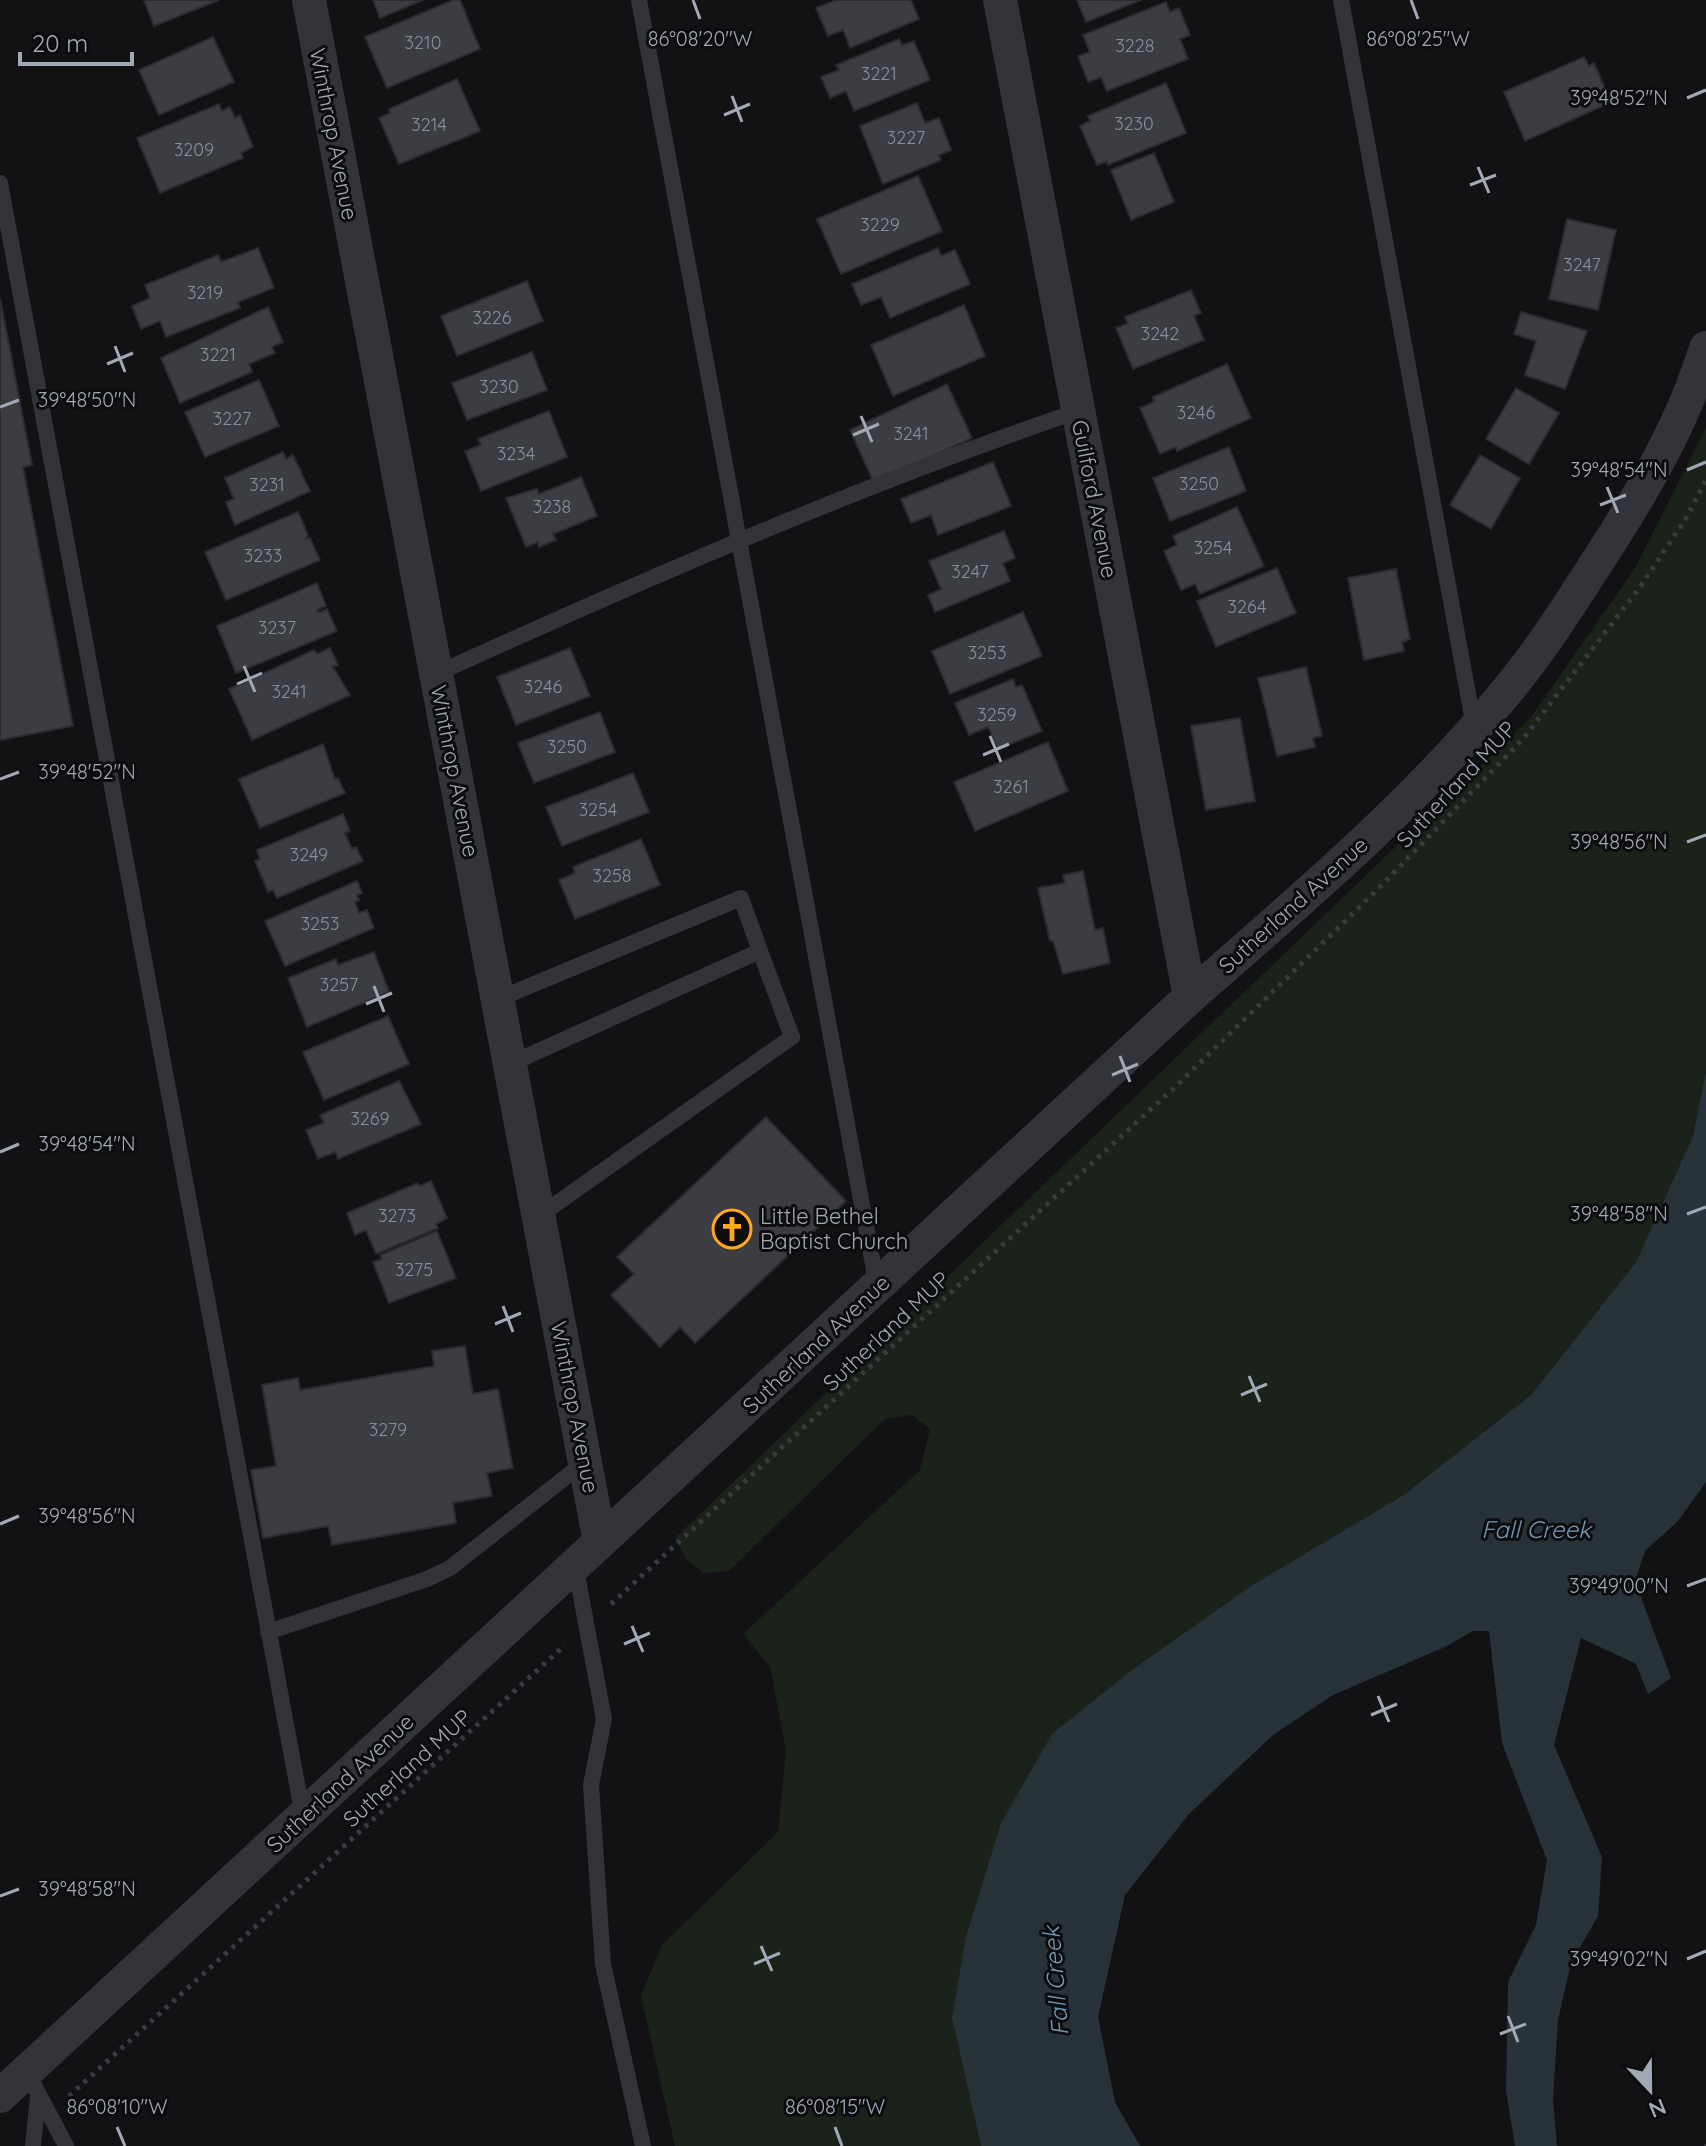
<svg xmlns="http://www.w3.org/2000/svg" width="1706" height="2146" viewBox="0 0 1706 2146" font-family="Quicksand,sans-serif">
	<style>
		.green { fill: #1a221a }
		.water { fill: #273239 }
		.building { fill: #3c3d42; stroke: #2c2c30; stroke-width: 2 }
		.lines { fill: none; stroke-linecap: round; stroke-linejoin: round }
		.path { stroke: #383b40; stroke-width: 5; stroke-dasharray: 4 6; stroke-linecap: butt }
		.lane { stroke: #333439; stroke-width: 16 }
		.street { stroke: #333439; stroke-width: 34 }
		.ticks { fill: none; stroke: #a2a9b6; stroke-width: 3 }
		.labels { text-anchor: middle; stroke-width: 6; stroke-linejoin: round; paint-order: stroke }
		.number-label { font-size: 18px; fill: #888e99 }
		.street-label { font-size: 22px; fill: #a2a9b6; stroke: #0d0d0f }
		.poi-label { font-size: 22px; fill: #a2a9b6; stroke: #0d0d0f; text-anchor: start }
		.water-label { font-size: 24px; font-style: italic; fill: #759ab5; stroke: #0d0d0f }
		.ticks-label { font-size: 20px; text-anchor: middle; fill: #a2a9b6; stroke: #0d0d0f; stroke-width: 6; stroke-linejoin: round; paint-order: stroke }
	</style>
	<rect width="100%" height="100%" fill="#121214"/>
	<path class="green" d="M1706 428V1071L1693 1136 1636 1262 1532 1394 1405 1494 1254 1584 952 2018 981 2146H675L641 1996 662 1945 778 1832 786 1750 770 1667 743 1634 920 1470 930 1429 912 1415 885 1419 729 1571 703 1573 687 1560 675 1538 1531 717 1635 568Z"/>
	<path class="water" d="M1706 1071V1482L1678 1521 1645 1551 1635 1581 1671 1678 1648 1694 1636 1664 1581 1638 1554 1745 1602 1857 1598 1916 1571 1963 1558 2020 1553 2099 1557 2146H1515L1506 2091 1508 1982 1536 1925 1547 1860 1502 1743 1489 1631H1473L1445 1647 1333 1695 1273 1735 1189 1814 1125 1895 1098 2017 1115 2102 1140 2146H981L952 2018 966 1937 1001 1823 1052 1734 1132 1670 1254 1584 1405 1494 1532 1394 1636 1262 1693 1136Z"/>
	<g class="building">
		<path d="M144 0H219L154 26Z"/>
		<path d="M373 0H423L380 18Z"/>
		<path d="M453 0H460L480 49 387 88 365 37Z"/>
		<path d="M836 0H911L919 19 850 48 843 30 828 36 816 8Z"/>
		<path d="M1077 0H1141L1086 22Z"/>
		<path d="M1166 2 1170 12 1179 8 1190 35 1180 39 1188 59 1107 91 1101 77 1088 82 1078 56 1090 52 1083 35Z"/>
		<path d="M213 37 234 82 159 115 139 70Z"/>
		<path d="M899 39 902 45 914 41 930 80 854 111 846 91 830 98 821 77 839 70 836 65Z"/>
		<path d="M1584 57 1589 66 1594 63 1607 93 1600 96 1605 105 1525 141 1504 92Z"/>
		<path d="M457 79 480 131 399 164 379 118 390 113 389 109Z"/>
		<path d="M1166 83 1186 133 1108 165 1107 161 1097 165 1080 126 1090 121 1088 116Z"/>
		<path d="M917 103 925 123 939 118 951 150 939 155 941 160 883 184 860 126Z"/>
		<path d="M219 104 222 111 230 107 235 118 240 115 253 147 241 153 243 158 160 193 137 138Z"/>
		<path d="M1154 153 1174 202 1131 220 1111 170Z"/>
		<path d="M918 176 942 231 841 274 817 219Z"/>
		<path d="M1567 219 1616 230 1598 310 1549 299Z"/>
		<path d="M258 248 274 288 238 302 240 308 166 337 160 321 141 329 132 306 150 298 145 285 218 255 221 262Z"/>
		<path d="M938 248 941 256 955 250 970 284 890 318 881 297 861 305 852 284Z"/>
		<path d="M527 281 543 321 457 356 441 316Z"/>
		<path d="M1191 290 1201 313 1194 316 1204 340 1133 369 1116 328 1128 323 1125 317Z"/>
		<path d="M0 298 32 465 23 467 73 726 0 740Z"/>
		<path d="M964 305 985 356 893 396 871 345Z"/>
		<path d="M268 307 283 342 272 347 275 353 249 364 252 372 180 403 161 358Z"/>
		<path d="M1521 312 1587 331 1565 389 1525 375 1536 341 1514 334Z"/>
		<path d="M532 352 547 390 467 420 452 383Z"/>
		<path d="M1227 364 1251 418 1177 451 1176 447 1160 454 1140 408 1154 402 1153 397Z"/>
		<path d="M259 380 279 426 205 457 185 412Z"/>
		<path d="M947 384 972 438 874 483 850 430Z"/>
		<path d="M1516 388 1559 413 1529 464 1486 439Z"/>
		<path d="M549 411 567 457 481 491 465 451 481 445 478 439Z"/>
		<path d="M1229 447 1246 491 1170 521 1153 478Z"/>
		<path d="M283 452 286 459 293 455 310 491 235 525 226 502 234 499 225 478Z"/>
		<path d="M1480 455 1520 478 1491 529 1450 505Z"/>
		<path d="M993 462 1011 506 938 535 931 515 911 523 901 499Z"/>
		<path d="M581 477 597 516 553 534 556 540 539 547 538 542 526 547 506 498 537 489 539 494Z"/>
		<path d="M1237 507 1264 566 1200 594 1195 584 1181 590 1164 551 1177 545 1173 536Z"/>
		<path d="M298 512 308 535 306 539 310 538 320 560 226 600 205 552Z"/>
		<path d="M1004 531 1015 558 1003 563 1010 581 935 612 928 595 941 589 929 561Z"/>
		<path d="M1277 568 1296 613 1216 647 1197 601Z"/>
		<path d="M1396 569 1410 639 1402 642 1404 651 1364 660 1348 578Z"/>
		<path d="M317 583 326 606 317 610 318 613 327 609 337 631 236 673 217 626Z"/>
		<path d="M1023 612 1042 656 950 694 932 651Z"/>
		<path d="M330 648 338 665 333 667 350 695 252 740 229 689 314 650 317 654Z"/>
		<path d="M570 648 590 696 516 725 497 677Z"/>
		<path d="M1306 667 1322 736 1313 738 1315 747 1277 756 1258 678Z"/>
		<path d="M1013 679 1016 687 1022 685 1042 731 998 749 988 727 969 735 955 703Z"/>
		<path d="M600 712 615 752 534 783 518 743Z"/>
		<path d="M1240 718 1255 801 1206 810 1191 726Z"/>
		<path d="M1048 742 1068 791 975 831 954 782Z"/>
		<path d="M323 744 335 779 338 778 345 793 260 828 239 779Z"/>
		<path d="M633 773 649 812 562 846 546 807Z"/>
		<path d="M343 814 350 831 345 833 352 849 356 847 363 861 277 898 273 890 268 892 255 861 260 859 257 850Z"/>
		<path d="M641 839 660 885 575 919 559 880 575 873 573 867Z"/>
		<path d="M1083 871 1095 930 1103 928 1110 963 1063 974 1053 941H1050L1038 888 1065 883 1063 875Z"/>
		<path d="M357 881 362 893 357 895 359 900 355 902 359 913 367 910 374 928 285 966 265 921Z"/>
		<path d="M374 952 389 992 307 1027 288 978 336 959 338 965Z"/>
		<path d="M388 1016 409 1064 324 1100 303 1052Z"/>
		<path d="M399 1081 421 1124 338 1159 335 1152 318 1159 306 1130 324 1123 320 1115Z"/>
		<path d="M766 1117 846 1201 695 1343 680 1327 660 1347 611 1295 634 1274 617 1257Z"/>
		<path d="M431 1181 447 1218 436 1224 438 1228 376 1254 366 1230 355 1235 347 1213 418 1183 420 1186Z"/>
		<path d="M437 1231 456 1278 389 1303 373 1262 382 1259 380 1255Z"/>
		<path d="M465 1346 473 1394 498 1389 513 1468 487 1473 492 1496 453 1503 456 1523 332 1545 328 1526 263 1538 251 1470 276 1466 262 1385 298 1378 300 1390 434 1366 432 1351Z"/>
	</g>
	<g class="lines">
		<g class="path">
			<path d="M611 1604 1174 1088 1380 887 1523 739 1640 587 1685 520 1706 480"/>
			<path d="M69 2096 565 1645"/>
			<path d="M1705 2146 1706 2145"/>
		</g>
		<g class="lane">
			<path d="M639 0 877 1286"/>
			<path d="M1341 0 1474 727"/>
			<path d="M0 183 303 1816"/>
			<path d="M436 674C647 578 859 486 1078 411"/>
			<path d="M498 999 741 898 760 951"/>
			<path d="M510 1064 760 951 792 1037 539 1216"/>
			<path d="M575 1564 604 1719 591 1785 603 1964 643 2146"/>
			<path d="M268 1632 427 1579 450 1568 585 1462"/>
			<path d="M27 2072 66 2146"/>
			<path d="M33 2146 38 2096"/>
		</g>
		<g class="street">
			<path d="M309 0 600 1542"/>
			<path d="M1000 0 1190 997"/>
			<path d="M0 2096 1190 997C1298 902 1409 809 1501 698 1538 655 1568 607 1599 559 1642 493 1683 424 1706 348"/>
		</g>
	</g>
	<path class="ticks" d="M693 0 700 19M1411 0 1418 19M732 96 742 122M1687 98 1706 90M724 115 750 104M1478 167 1489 193M1470 185 1496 175M115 346 125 372M107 364 133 353M0 407 19 400M861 416 872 442M853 435 879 424M1687 470 1706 462M1607 487 1618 513M1600 505 1626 495M244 666 255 692M237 684 262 673M990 736 1001 762M983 755 1009 744M0 779 19 772M1687 842 1706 835M374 986 384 1012M366 1004 392 993M1120 1056 1130 1082M1112 1075 1138 1064M0 1152 19 1144M1687 1214 1706 1207M503 1306 513 1332M495 1324 521 1313M1249 1376 1260 1402M1241 1395 1267 1384M0 1524 19 1516M1687 1586 1706 1579M632 1626 643 1652M624 1644 650 1633M1378 1696 1389 1722M1371 1715 1397 1704M0 1896 19 1889M761 1946 772 1971M1687 1959 1706 1951M754 1964 780 1953M1508 2016 1518 2042M1500 2034 1526 2024M117 2127 125 2146M835 2127 842 2146"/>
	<defs>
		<g id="church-ring" transform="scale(2)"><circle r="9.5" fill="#0d0d0f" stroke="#ffa71f" stroke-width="1.5"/><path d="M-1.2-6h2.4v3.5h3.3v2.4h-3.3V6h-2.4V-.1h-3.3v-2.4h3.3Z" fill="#ffa71f"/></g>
	</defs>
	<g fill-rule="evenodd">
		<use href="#church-ring" x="732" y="1229"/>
	</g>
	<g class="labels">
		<g class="number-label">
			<text x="423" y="49">3210</text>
			<text x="1135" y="52">3228</text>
			<text x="879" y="80">3221</text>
			<text x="1134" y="130">3230</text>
			<text x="429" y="131">3214</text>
			<text x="906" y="144">3227</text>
			<text x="194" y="156">3209</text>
			<text x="880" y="231">3229</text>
			<text x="1582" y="271">3247</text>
			<text x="205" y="299">3219</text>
			<text x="492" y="324">3226</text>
			<text x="1160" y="340">3242</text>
			<text x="218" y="361">3221</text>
			<text x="499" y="393">3230</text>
			<text x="1196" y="419">3246</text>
			<text x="232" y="425">3227</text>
			<text x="911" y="440">3241</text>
			<text x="516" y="460">3234</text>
			<text x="1199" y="490">3250</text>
			<text x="267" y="491">3231</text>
			<text x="552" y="513">3238</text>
			<text x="1213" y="554">3254</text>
			<text x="263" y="562">3233</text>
			<text x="970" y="578">3247</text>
			<text x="1247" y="613">3264</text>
			<text x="277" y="634">3237</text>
			<text x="987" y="659">3253</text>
			<text x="543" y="693">3246</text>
			<text x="289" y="698">3241</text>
			<text x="997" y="721">3259</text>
			<text x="567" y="753">3250</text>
			<text x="1011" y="793">3261</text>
			<text x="598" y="816">3254</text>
			<text x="309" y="861">3249</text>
			<text x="612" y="882">3258</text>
			<text x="320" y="930">3253</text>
			<text x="339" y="991">3257</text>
			<text x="370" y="1125">3269</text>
			<text x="397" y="1222">3273</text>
			<text x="414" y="1276">3275</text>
			<text x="388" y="1436">3279</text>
		</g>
		<g class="street-label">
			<text transform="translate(334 134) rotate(79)" y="8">Winthrop Avenue</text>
			<text transform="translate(1095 499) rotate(79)" y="8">Guilford Avenue</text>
			<text transform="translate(455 771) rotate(79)" y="8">Winthrop Avenue</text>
			<text transform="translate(1456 784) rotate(-47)" y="8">Sutherland MUP</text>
			<text transform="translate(1293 905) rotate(-42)" y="8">Sutherland Avenue</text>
			<text transform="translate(886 1331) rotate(-43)" y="8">Sutherland MUP</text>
			<text transform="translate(816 1344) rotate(-43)" y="8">Sutherland Avenue</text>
			<text transform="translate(575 1407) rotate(79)" y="8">Winthrop Avenue</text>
			<text transform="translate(407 1768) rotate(-42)" y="8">Sutherland MUP</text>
			<text transform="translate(340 1783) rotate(-43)" y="8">Sutherland Avenue</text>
		</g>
		<g class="poi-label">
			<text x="760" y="1224">Little Bethel<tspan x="760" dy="25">Baptist Church</tspan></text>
		</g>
		<g class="water-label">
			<text x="1536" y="1538">Fall Creek</text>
			<text transform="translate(1056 1981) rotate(-95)" y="8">Fall Creek</text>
		</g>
	</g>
	<g class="ticks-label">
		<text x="700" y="46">86°08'20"W</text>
		<text x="1418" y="46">86°08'25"W</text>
		<text x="1619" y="105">39°48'52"N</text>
		<text x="87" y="407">39°48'50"N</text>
		<text x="1619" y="477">39°48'54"N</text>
		<text x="87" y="779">39°48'52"N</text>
		<text x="1619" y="849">39°48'56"N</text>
		<text x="87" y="1151">39°48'54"N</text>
		<text x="1619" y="1221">39°48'58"N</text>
		<text x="87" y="1523">39°48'56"N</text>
		<text x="1619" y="1593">39°49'00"N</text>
		<text x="87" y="1896">39°48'58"N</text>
		<text x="1619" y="1966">39°49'02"N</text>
		<text x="117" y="2114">86°08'10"W</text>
		<text x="835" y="2114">86°08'15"W</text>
	</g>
	<g transform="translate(1650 2090) rotate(158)" stroke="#0d0d0f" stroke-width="6" paint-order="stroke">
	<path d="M0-6L14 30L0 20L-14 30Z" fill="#a2a9b6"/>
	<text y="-12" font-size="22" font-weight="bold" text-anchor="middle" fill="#a2a9b6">N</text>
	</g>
	<path d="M20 52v12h112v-12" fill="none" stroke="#a2a9b6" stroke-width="4"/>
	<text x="32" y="52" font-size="24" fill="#a2a9b6" stroke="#0d0d0f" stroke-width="6" paint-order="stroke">20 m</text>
</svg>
